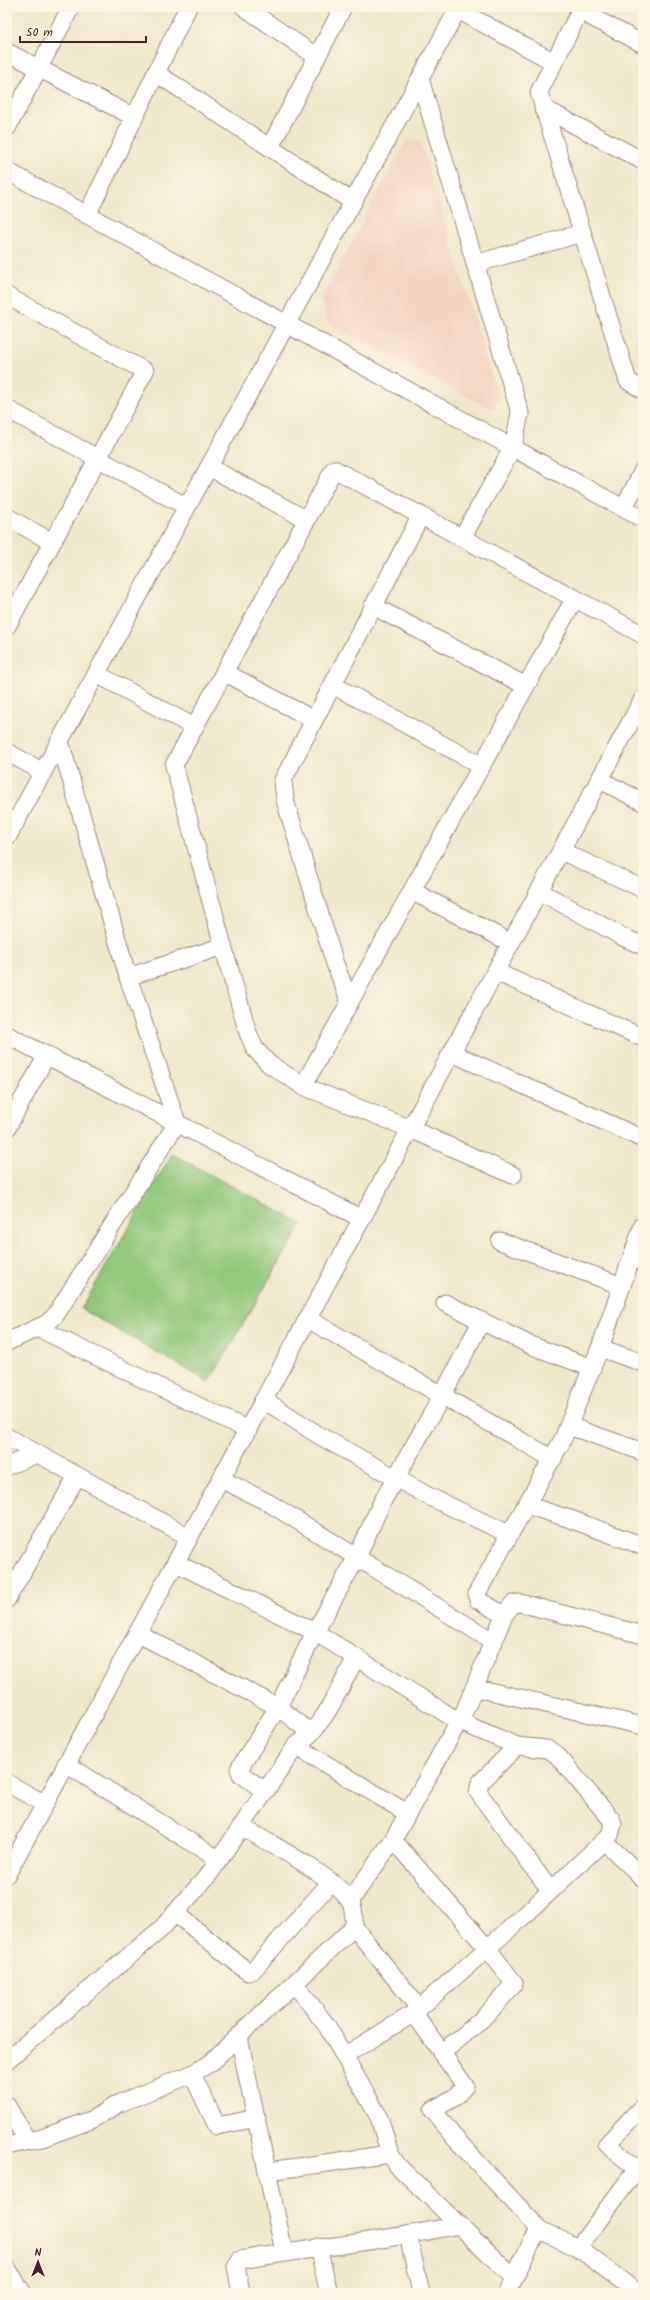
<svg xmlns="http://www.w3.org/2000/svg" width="650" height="2300" viewBox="0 0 650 2300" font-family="Kalam,sans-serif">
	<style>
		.built { fill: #f4d3c0 }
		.green { fill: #91c87b; stroke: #6e7453 }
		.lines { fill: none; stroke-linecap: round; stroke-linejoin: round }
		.minor-casing { stroke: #9d847b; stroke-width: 19 }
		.minor { stroke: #fff; stroke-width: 17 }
	</style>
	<rect width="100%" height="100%" fill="#fcf5e5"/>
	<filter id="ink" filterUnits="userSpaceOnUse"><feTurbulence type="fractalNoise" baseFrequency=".025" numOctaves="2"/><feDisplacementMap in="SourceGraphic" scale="8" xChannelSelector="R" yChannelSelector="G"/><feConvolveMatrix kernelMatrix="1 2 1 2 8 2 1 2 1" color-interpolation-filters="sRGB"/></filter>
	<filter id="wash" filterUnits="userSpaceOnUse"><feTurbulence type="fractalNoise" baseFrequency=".012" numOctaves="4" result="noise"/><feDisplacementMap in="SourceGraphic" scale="16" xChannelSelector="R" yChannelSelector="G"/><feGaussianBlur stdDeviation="0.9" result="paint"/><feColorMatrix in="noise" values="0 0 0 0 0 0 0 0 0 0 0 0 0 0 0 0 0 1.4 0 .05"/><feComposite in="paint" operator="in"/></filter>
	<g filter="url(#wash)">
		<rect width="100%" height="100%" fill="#f0e8cb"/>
		<path class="built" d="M407 140H420L500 402 491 409 327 323 321 299Z"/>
		<path class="green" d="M172 1154 302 1224 209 1382 81 1309Z"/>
	</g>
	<g filter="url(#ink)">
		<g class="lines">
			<g class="minor-casing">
				<g id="minor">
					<path d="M244 7 317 57"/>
					<path d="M582 7 539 92 628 381 643 390"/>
					<path d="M458 10 554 62"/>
					<path d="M580 11 643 44"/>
					<path d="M7 52 134 117"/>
					<path d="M156 73 353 202"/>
					<path d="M420 79 520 413 513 447 462 538"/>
					<path d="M543 108 643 161"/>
					<path d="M7 128 71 7"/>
					<path d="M270 147 343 7"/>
					<path d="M7 171 643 519"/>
					<path d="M87 215 188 7"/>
					<path d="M475 264 582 233"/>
					<path d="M7 296 145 371 7 626"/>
					<path d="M7 409 187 507"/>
					<path d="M209 467 307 520"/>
					<path d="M624 508 643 470"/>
					<path d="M7 517 52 542"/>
					<path d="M373 606 526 686"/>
					<path d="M224 672 314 720"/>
					<path d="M97 674 194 727"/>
					<path d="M333 685 482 766"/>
					<path d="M7 752 43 772"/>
					<path d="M600 780 643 802"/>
					<path d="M7 838 459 7"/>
					<path d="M561 851 643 889"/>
					<path d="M412 891 511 943"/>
					<path d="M539 891 623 937 643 946"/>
					<path d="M496 972 643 1038"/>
					<path d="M128 977 223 946"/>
					<path d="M350 1002 335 964 285 800 283 780 421 515"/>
					<path d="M7 1035 362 1219"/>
					<path d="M452 1053 643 1139"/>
					<path d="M303 1086 575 598"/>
					<path d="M7 1128 47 1055"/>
					<path d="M513 1175 411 1129 303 1086 269 1064 255 1049 248 1033 223 946 174 765 334 469 643 635"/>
					<path d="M500 1241 622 1286"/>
					<path d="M445 1303 530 1345 592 1368"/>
					<path d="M308 1319 553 1459"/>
					<path d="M38 1328 248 1430"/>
					<path d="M7 1342 46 1324 55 1316 177 1123 128 977 60 741"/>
					<path d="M600 1348 643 1363"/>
					<path d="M264 1400 320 1436 430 1497 509 1534"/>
					<path d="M569 1426 643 1452"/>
					<path d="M7 1437 189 1537"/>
					<path d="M7 1466 37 1454"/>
					<path d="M221 1479 269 1503 494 1642"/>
					<path d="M526 1505 570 1519 643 1546"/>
					<path d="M176 1563 315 1632 458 1721 517 1746 547 1749 556 1754 611 1819 613 1824 610 1835 525 1915 414 2013 344 2056"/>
					<path d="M7 1599 77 1476"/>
					<path d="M504 1615 478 1600 477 1593 562 1441 600 1348 643 1225"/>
					<path d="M137 1633 278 1707 311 1733"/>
					<path d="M476 1688 643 1726"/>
					<path d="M296 1746 407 1813"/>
					<path d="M517 1746 480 1783 478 1792 550 1890"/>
					<path d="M66 1764 218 1859"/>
					<path d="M7 1783 45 1804"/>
					<path d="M265 1791 241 1774 239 1769 278 1707 315 1632 357 1557 382 1502 442 1396 481 1322"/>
					<path d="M242 1827C270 1844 332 1875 349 1900 355 1908 354 1918 354 1927L419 2008"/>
					<path d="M393 1840 488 1949 514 1983C492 2012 470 2031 441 2053"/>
					<path d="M604 1841 643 1878"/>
					<path d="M7 1874 643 699"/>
					<path d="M350 1901 393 1840 465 1710 504 1615 513 1604 520 1603 643 1635"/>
					<path d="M175 1913 248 1972 253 1970 331 1882"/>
					<path d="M295 1984 327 2026 379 2117 390 2154 398 2166 514 2278"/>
					<path d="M414 2013 465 2086 455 2097 433 2110 452 2135 540 2230 578 2248 638 2293"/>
					<path d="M239 2037 284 2252"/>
					<path d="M7 2060 162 1928 210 1873 296 1746C325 1726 339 1688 356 1658"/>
					<path d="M192 2074 217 2126 257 2118"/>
					<path d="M7 2106 27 2140"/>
					<path d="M643 2106 607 2144 643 2174"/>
					<path d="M7 2146 42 2138 91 2120 120 2103 192 2074 210 2063 354 1927"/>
					<path d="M269 2171 390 2154"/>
					<path d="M408 2235 421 2293"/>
					<path d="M318 2247 329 2293"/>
					<path d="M578 2248 637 2169"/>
					<path d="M7 2268 23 2293"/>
					<path d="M241 2293 236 2266 240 2260C312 2248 386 2241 458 2225"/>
					<path d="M507 2293 531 2243 540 2230"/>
				</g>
			</g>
			<use href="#minor" class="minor"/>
		</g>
	</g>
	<rect width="650" height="2300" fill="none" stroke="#fcf5e5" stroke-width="24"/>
	<g transform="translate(38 2262)" stroke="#fcf5e5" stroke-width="3" paint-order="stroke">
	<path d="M0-3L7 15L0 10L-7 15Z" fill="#4a1f2b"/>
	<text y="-6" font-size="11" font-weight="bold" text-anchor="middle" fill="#4a1f2b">N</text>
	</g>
	<path d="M20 36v6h126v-6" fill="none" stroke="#4a1f2b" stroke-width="2"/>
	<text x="26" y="36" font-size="12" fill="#4a1f2b" stroke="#fcf5e5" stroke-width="3" paint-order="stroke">50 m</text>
</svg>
